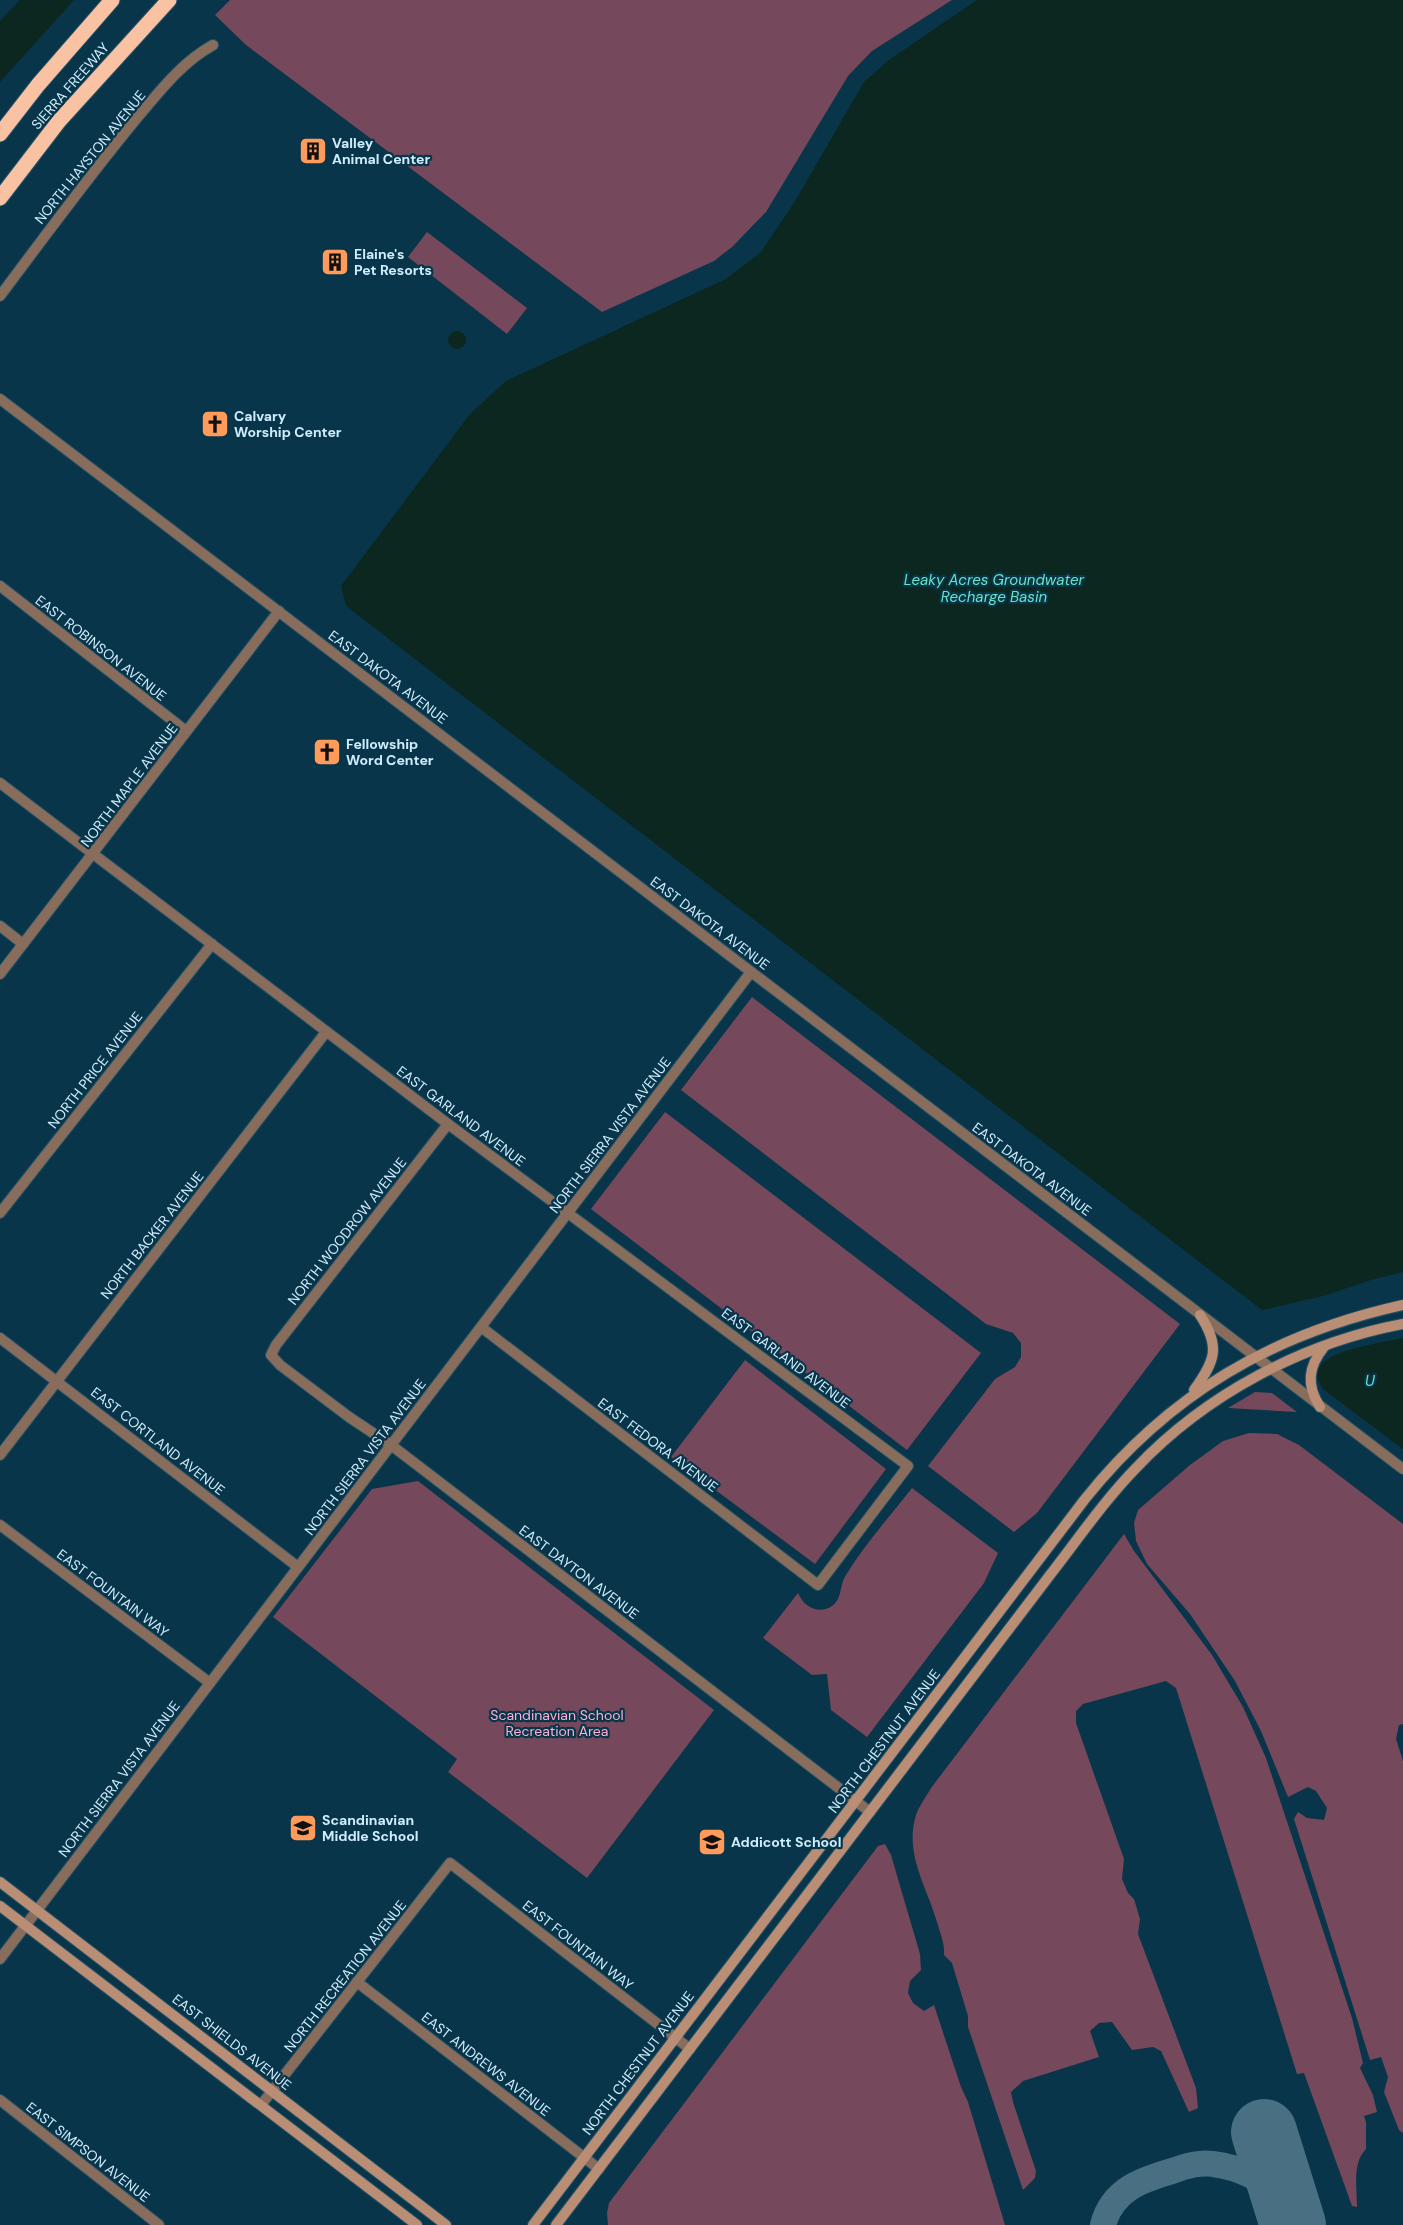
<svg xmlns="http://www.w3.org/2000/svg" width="1403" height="2225" viewBox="0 0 1403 2225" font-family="'DM Sans',sans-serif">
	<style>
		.green { fill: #75485c }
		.water { fill: #0b271f }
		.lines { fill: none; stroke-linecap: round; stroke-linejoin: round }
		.taxiway { stroke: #487082; stroke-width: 26 }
		.runway { stroke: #487082; stroke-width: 66 }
		.minor-casing { stroke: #285266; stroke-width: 12 }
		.tertiary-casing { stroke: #285266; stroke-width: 12 }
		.secondary-casing { stroke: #285266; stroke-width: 12 }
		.motorway-casing { stroke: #285266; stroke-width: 17 }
		.minor { stroke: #886d5d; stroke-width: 10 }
		.tertiary { stroke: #886d5d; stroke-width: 10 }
		.secondary { stroke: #ba8e75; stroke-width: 10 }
		.motorway { stroke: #f9c3a3; stroke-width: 15 }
		.labels { text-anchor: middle; stroke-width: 4.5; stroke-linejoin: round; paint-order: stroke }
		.street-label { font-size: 14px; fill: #cfedfd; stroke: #083549 }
		.poi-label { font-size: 14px; font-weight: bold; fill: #cfedfd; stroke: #083549; text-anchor: start }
		.park-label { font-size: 14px; fill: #feb0d1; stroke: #083549 }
		.water-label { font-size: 15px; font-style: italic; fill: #67e6c2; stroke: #083549 }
	</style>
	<rect width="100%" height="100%" fill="#083549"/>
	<g class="green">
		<path d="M230 0H952L872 51 848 76 766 212 732 247 714 261 602 312 246 45 215 15Z"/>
		<path d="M427 232 527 308 507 334 408 257Z"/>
		<path d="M752 997 1180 1324 1037 1513 1014 1532 928 1466 995 1379 1015 1367 1021 1357V1343L1013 1333 986 1324 681 1090Z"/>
		<path d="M665 1112 981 1353 907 1450 591 1209Z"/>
		<path d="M745 1360 886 1469 815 1564 671 1457Z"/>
		<path d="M1255 1392 1272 1393 1297 1412 1228 1408Z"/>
		<path d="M1249 1433 1277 1434 1299 1445 1403 1524V1724L1399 1725 1396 1739 1403 1761V2133L1399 2130 1384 2092 1388 2077 1381 2057 1370 2060 1294 1819 1298 1812 1307 1818 1324 1820 1327 1808 1316 1791 1308 1787 1288 1797 1261 1731 1235 1681 1190 1614 1147 1564 1136 1541 1134 1523 1138 1510 1190 1465 1223 1441Z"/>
		<path d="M418 1481 714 1710 587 1878 448 1772 457 1759 273 1617 372 1489Z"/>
		<path d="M912 1488 998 1553 984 1583 867 1737 831 1710 827 1674 812 1675 763 1638 798 1593C804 1607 818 1615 832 1606 843 1598 839 1585 846 1575 865 1544 890 1516 912 1488Z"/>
		<path d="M1124 1534 1134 1551 1212 1655 1243 1707 1266 1758 1352 2018 1363 2063 1360 2068 1373 2095 1377 2112 1364 2116 1366 2122V2149C1352 2163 1357 2188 1357 2207L1352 2206 1304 2073 1297 2074 1176 1688 1166 1681 1083 1704 1076 1711V1723L1124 1859 1122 1879 1128 1893 1134 1899 1140 1919 1138 1934 1196 2088 1198 2108 1189 2112 1161 2051 1153 2047 1132 2050 1112 2022 1099 2023 1090 2031 1099 2057 1023 2081 1011 2092 1013 2102 1036 2171 1035 2178 1023 2190 968 2027V2016L952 1963 944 1955C945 1944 940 1933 937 1922 927 1887 904 1854 916 1815 919 1806 926 1797 931 1788Z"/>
		<path d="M885 1844 891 1855 920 1954 921 1970 910 1981 908 1993 913 2003 924 2011 934 2005 961 2087 968 2102 1005 2225H608L607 2213 609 2203 878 1846Z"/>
	</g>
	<g class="water">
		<path d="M20 0H74L0 82V21Z"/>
		<path d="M977 0H1403V1272L1374 1279 1323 1296 1262 1310 346 606 341 586 470 414 506 381 726 279 761 252 794 203 864 82 889 60Z"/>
		<circle cx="457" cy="340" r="9"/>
		<path d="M1403 1338V1449L1323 1389 1317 1378C1318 1375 1318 1369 1320 1366 1330 1350 1384 1342 1403 1338Z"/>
	</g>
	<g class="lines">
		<path class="taxiway" d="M1103 2225C1112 2190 1141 2180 1172 2171 1186 2166 1199 2162 1213 2164 1240 2167 1266 2181 1285 2199"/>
		<path class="runway" d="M1264 2132 1293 2225"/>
		<g class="minor-casing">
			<g id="minor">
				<path d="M0 296C45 236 89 176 137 118 160 91 182 62 213 45"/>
				<path d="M0 586 186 731"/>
				<path d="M0 783 448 1124 908 1466 818 1585 481 1327"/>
				<path d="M0 926 23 944"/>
				<path d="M448 1124 276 1345 271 1355 280 1365 349 1417 391 1445 870 1812"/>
				<path d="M0 1213 212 944"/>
				<path d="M0 1338 298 1567"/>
				<path d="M0 1455 326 1032"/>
				<path d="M0 1525 210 1683"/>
				<path d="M0 1959 751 972"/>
				<path d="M357 1982 599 2169"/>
				<path d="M0 2100 159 2225"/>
				<path d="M261 2105 450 1863 690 2049"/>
			</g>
		</g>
		<g class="tertiary-casing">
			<g id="tertiary">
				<path d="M0 399 1403 1469"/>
				<path d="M0 974 279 611"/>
			</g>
		</g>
		<g class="secondary-casing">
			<g id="secondary">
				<path d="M1194 1390C1215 1361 1221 1347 1200 1315"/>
				<path d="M1320 1407C1306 1385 1308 1367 1324 1347"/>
				<path d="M0 1882 446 2225"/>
				<path d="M0 1906 417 2225"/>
				<path d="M533 2225 1085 1499C1169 1394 1272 1334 1403 1305"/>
				<path d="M556 2225 1050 1575C1078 1539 1104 1501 1136 1468 1206 1394 1303 1343 1403 1324"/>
			</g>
		</g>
		<g class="motorway-casing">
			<g id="motorway">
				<path d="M0 134 38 85 112 0"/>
				<path d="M0 198 59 121 169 0"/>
			</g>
		</g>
		<use href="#minor" class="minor"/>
		<use href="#tertiary" class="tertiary"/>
		<use href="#secondary" class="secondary"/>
		<use href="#motorway" class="motorway"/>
	</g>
	<defs>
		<g id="building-square" transform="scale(1.4375)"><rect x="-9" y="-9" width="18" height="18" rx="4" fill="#ff9b5a" stroke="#083549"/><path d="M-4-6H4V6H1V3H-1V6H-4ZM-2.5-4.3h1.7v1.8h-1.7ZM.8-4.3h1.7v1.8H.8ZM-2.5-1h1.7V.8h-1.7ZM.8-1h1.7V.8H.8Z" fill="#111"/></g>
		<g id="church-square" transform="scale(1.4375)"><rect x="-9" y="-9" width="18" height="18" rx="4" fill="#ff9b5a" stroke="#083549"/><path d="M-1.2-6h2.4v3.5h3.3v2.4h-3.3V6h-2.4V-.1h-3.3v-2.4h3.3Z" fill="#111"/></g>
		<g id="school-square" transform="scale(1.4375)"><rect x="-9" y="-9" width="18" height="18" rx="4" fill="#ff9b5a" stroke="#083549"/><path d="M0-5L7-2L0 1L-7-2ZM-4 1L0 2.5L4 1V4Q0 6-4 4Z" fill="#111"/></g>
	</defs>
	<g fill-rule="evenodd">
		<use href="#building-square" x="313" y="151"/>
		<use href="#building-square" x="335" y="262"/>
		<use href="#church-square" x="215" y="424"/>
		<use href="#church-square" x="327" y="752"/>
		<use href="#school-square" x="303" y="1828"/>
		<use href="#school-square" x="712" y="1842"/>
	</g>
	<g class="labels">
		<g class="street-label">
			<text transform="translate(70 86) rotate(-49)" y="5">SIERRA FREEWAY</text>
			<text transform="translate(90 157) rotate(-51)" y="5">NORTH HAYSTON AVENUE</text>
			<text transform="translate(101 648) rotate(38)" y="5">EAST ROBINSON AVENUE</text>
			<text transform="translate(388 677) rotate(37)" y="5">EAST DAKOTA AVENUE</text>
			<text transform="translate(129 785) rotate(-53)" y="5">NORTH MAPLE AVENUE</text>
			<text transform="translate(710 923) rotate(37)" y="5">EAST DAKOTA AVENUE</text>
			<text transform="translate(95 1070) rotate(-52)" y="5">NORTH PRICE AVENUE</text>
			<text transform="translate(461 1116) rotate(37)" y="5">EAST GARLAND AVENUE</text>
			<text transform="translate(610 1135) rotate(-53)" y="5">NORTH SIERRA VISTA AVENUE</text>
			<text transform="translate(1032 1169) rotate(37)" y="5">EAST DAKOTA AVENUE</text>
			<text transform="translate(347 1231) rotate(-52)" y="5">NORTH WOODROW AVENUE</text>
			<text transform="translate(152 1235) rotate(-52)" y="5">NORTH BACKER AVENUE</text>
			<text transform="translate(786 1358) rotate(37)" y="5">EAST GARLAND AVENUE</text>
			<text transform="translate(158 1441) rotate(38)" y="5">EAST CORTLAND AVENUE</text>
			<text transform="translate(658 1445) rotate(37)" y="5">EAST FEDORA AVENUE</text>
			<text transform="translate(365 1457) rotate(-53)" y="5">NORTH SIERRA VISTA AVENUE</text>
			<text transform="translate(579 1572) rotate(37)" y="5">EAST DAYTON AVENUE</text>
			<text transform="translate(113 1593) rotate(37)" y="5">EAST FOUNTAIN WAY</text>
			<text transform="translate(884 1741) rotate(-53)" y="5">NORTH CHESTNUT AVENUE</text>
			<text transform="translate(119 1779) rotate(-53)" y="5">NORTH SIERRA VISTA AVENUE</text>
			<text transform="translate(578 1945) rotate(38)" y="5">EAST FOUNTAIN WAY</text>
			<text transform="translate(345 1976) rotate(-52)" y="5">NORTH RECREATION AVENUE</text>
			<text transform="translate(232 2042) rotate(38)" y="5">EAST SHIELDS AVENUE</text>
			<text transform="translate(638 2063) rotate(-53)" y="5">NORTH CHESTNUT AVENUE</text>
			<text transform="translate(486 2064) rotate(38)" y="5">EAST ANDREWS AVENUE</text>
			<text transform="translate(88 2152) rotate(38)" y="5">EAST SIMPSON AVENUE</text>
		</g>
		<g class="poi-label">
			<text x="332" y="148">Valley<tspan x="332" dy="16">Animal Center</tspan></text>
			<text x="354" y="259">Elaine's<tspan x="354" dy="16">Pet Resorts</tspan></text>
			<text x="234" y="421">Calvary<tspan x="234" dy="16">Worship Center</tspan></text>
			<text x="346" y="749">Fellowship<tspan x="346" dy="16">Word Center</tspan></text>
			<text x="322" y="1825">Scandinavian<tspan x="322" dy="16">Middle School</tspan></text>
			<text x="731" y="1847">Addicott School</text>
		</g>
		<g class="park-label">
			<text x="557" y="1720">Scandinavian School<tspan x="557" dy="16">Recreation Area</tspan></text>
		</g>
		<g class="water-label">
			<text x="994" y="585">Leaky Acres Groundwater<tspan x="994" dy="17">Recharge Basin</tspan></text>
			<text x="1370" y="1386">U</text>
		</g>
	</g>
</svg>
